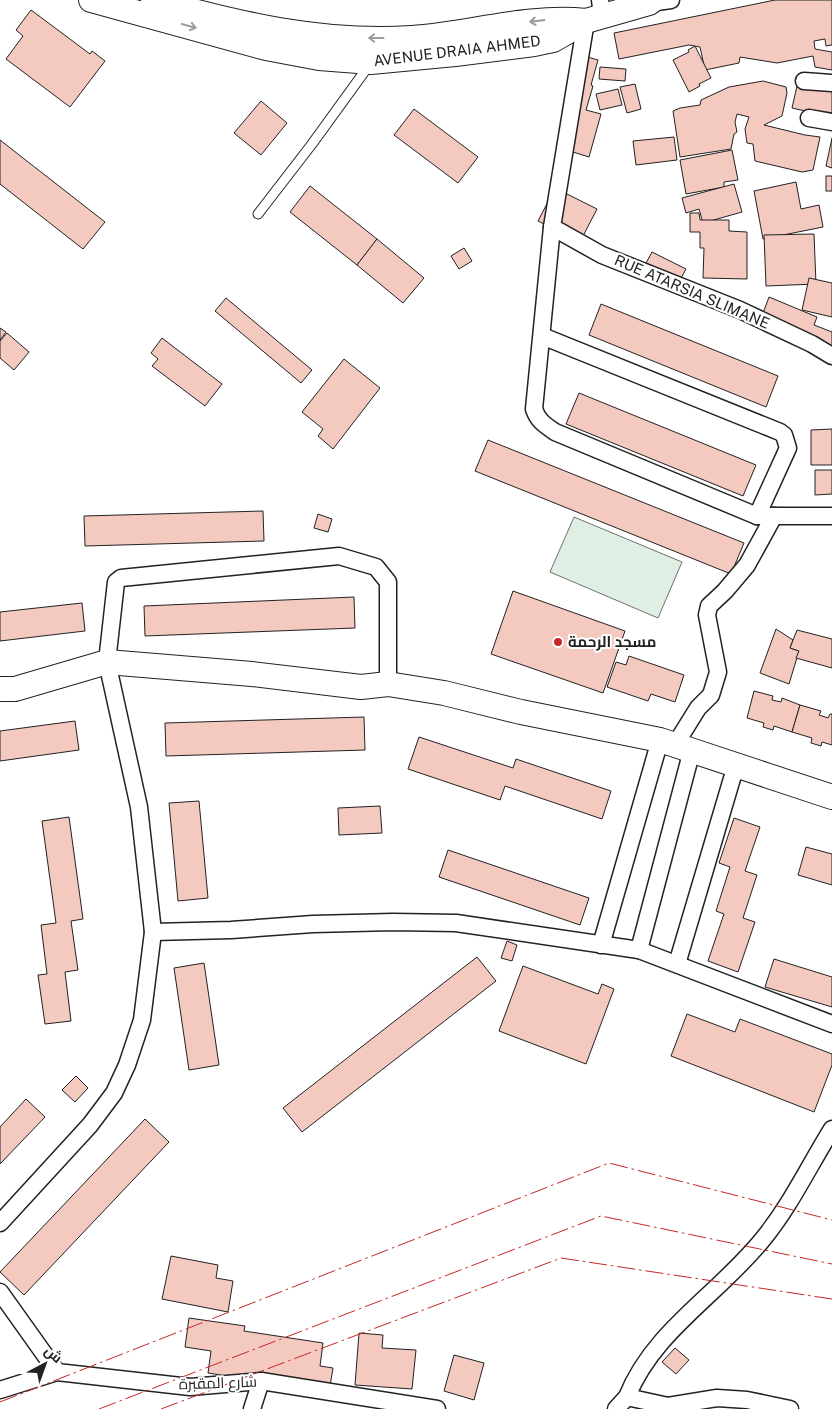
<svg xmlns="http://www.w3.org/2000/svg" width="832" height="1409" viewBox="0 0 832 1409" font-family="'Public Sans',Cairo,sans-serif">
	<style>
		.green { fill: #e0efe3; stroke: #6f6f6f }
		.building { fill: #f3c9c0; stroke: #222 }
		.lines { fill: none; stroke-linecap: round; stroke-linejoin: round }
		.lane-casing { stroke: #222; stroke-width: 11 }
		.street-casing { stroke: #222; stroke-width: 19 }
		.secondary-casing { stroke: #222; stroke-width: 26 }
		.lane { stroke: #fff; stroke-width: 9 }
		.street { stroke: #fff; stroke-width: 16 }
		.secondary { stroke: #fff; stroke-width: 24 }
		.power { stroke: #c62828; stroke-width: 1; stroke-dasharray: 18 4 2.5 4; stroke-linecap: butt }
		.oneway { stroke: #9c9c9c }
		.poi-dot { fill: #c62828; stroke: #fff; stroke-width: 2 }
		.labels { text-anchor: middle; stroke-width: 4; stroke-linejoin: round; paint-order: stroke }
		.street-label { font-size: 15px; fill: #222; stroke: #fff }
		.poi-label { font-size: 15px; font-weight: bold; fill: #222; stroke: #fff; text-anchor: start }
	</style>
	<rect width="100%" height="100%" fill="#fff"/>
	<path class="green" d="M574 517 682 562 658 618 550 572Z"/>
	<g class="building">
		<path d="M775 0H832V45L826 46 825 39 814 41 815 49 832 52V70L815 67 813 56 777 63 740 57 739 63 705 70 700 47 689 45 619 59 614 33Z"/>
		<path d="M31 10 90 54 92 51 105 61 70 107 6 59 23 36 16 30Z"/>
		<path d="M695 46 711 78 699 84 700 86 689 92 673 60 689 52 688 50Z"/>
		<path d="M584 56 598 60 591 85 593 86 586 110 601 114 589 157 557 147Z"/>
		<path d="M600 67 626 69 625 81 599 79Z"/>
		<path d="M799 77 832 84V117L792 108Z"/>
		<path d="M763 81 786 87 787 93 782 116 764 125 805 135 820 137 813 170 802 172 755 161 753 144 747 143 745 129 749 117 737 114 735 122 737 132 734 134 731 149 680 157 673 111 680 108 700 105 701 100 729 87Z"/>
		<path d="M635 84 641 109 627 113 620 87Z"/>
		<path d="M618 89 622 105 600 110 596 94Z"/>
		<path d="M261 101 287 123 261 155 234 133Z"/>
		<path d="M414 109 478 157 458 183 394 135Z"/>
		<path d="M674 137 677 160 636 165 633 141Z"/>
		<path d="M832 138V168L826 166Z"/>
		<path d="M0 140 105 222 83 249 0 184Z"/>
		<path d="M732 150 738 180 724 182V187L686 194 680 160Z"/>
		<rect x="826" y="176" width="6" height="15"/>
		<path d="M796 182 801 209 819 205 823 227 763 239 754 191Z"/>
		<path d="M734 184 742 212 703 223 699 209 686 213 682 198Z"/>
		<path d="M310 186 377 239 357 265 290 212Z"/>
		<path d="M555 188 597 209 580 242 538 221Z"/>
		<path d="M690 213H699L700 220H729V231L747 232V279L703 278 704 248H700V232H690Z"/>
		<path d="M814 234 816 284 766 286 764 235Z"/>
		<path d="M377 239 424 278 403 303 357 265Z"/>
		<path d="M464 248 472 261 459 269 451 256Z"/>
		<path d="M652 252 686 269 680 280 646 263Z"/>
		<path d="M809 278 832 283V317L802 310Z"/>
		<path d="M769 297 817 317 814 325 832 332V358L779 337 785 322 763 313Z"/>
		<path d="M226 298 312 370 301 383 215 311Z"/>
		<path d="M601 304 778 376 766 407 589 335Z"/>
		<path d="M0 328 6 332 0 340Z"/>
		<path d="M7 333 29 352 14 370 0 358V341Z"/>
		<path d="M162 338 222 384 205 406 152 366 158 359 151 353Z"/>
		<path d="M344 359 380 388 333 449 318 436 323 429 302 412Z"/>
		<path d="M579 393 756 465 743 496 566 424Z"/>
		<path d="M832 429V465H811V430Z"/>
		<path d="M488 440 744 543 731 574 475 471Z"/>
		<path d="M815 470H832V494L815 495Z"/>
		<path d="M263 511 264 541 85 546 84 516Z"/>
		<path d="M318 514 332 519 328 532 314 528Z"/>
		<path d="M513 591 625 631 603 693 491 654Z"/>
		<path d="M354 597 355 628 145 636 144 606Z"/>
		<path d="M82 603 85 631 0 641V612Z"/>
		<path d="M776 629 793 640 790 648 799 651 789 684 760 673Z"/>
		<path d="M797 630 832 639V668L796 658 799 651 790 648Z"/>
		<path d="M629 656 684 675 675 702 651 694 648 701 607 687 616 662 626 665Z"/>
		<path d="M754 691 773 696 772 700 781 702 782 698 800 705 792 732 774 726 773 730 763 727 764 723 747 718Z"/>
		<path d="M800 705 821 711 819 715 828 718 830 714H832V745L822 742 821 746 811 743 812 738 792 732Z"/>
		<path d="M364 717 365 750 166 756 165 723Z"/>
		<path d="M75 721 79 750 0 761V731Z"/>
		<path d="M419 737 513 768 516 759 611 791 602 819 505 786 500 800 408 769Z"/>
		<path d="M199 801 208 898 178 901 169 803Z"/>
		<path d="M380 806 382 833 339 835 338 808Z"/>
		<path d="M69 817 83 919 71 921 78 970 65 972 71 1021 45 1024 38 975 47 974 41 925 56 923 42 821Z"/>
		<path d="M734 818 760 827 745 871 757 875 743 918 755 922 738 972 708 961 724 914 716 911 730 867 719 863Z"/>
		<path d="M806 847 832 854V885L798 875Z"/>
		<path d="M448 850 589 898 580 925 439 877Z"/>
		<path d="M507 941 517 945 512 961 501 958Z"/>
		<path d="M477 957 496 981 302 1132 283 1108Z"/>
		<path d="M774 959 832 977V1007L765 987Z"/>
		<path d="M204 963 219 1065 189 1070 174 968Z"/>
		<path d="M523 966 598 994 602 984 614 989 586 1064 499 1031Z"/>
		<path d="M687 1014 735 1032 740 1019 832 1054V1065L814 1112 671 1056Z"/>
		<path d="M76 1076 88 1088 75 1102 62 1090Z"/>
		<path d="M26 1099 45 1117 0 1164V1127Z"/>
		<path d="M145 1119 169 1142 24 1295 0 1272Z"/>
		<path d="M171 1256 218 1265 216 1278 233 1281 228 1312 162 1299Z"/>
		<path d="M189 1318 245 1326 244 1331 323 1343 320 1366 333 1368 329 1392 208 1373 211 1351 185 1347Z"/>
		<path d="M359 1333 383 1335 382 1348 416 1350 412 1389 355 1385Z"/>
		<path d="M675 1348 689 1360 676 1374 662 1362Z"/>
		<path d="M454 1355 484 1363 474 1400 444 1391Z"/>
	</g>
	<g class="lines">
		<g class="lane-casing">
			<path id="lane" d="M258 214 312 144 370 64"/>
		</g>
		<g class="street-casing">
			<g id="street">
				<path d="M600 0 602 15"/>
				<path d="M649 3 671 0"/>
				<path d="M586 21 552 227 534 409C538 421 545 425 555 432L757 516H832"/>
				<path d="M804 81 832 83"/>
				<path d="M809 118 832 122"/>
				<path d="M552 227 602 255 740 310 812 344 832 356"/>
				<path d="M542 336 780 432 784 435 788 448 757 516"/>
				<path d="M675 745 698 708 711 695 718 672 707 615 709 606 725 591 747 565 774 516"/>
				<path d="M153 932 231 930 313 924 393 922 456 923 639 950 692 750"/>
				<path d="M601 945 660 740"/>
				<path d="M639 950 832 1024"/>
				<path d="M677 964 736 765"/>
				<path d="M0 1223 90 1125 114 1093 127 1065 142 1020 153 932 139 807 107 662 116 582 121 578 339 556 376 567 388 582V684"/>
				<path d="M0 1292 57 1372"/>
				<path d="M0 1390 57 1372 190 1387 261 1381 437 1409"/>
				<path d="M627 1397C653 1331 719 1294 763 1239 790 1206 809 1166 832 1129"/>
				<path d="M252 1409 261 1381"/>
				<path d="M616 1409 627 1397 668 1406 717 1398 747 1400 790 1409"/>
			</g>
		</g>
		<g class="secondary-casing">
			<g id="secondary">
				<path d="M91 0 266 48 319 58 371 62 455 54 534 44 553 40 586 21 649 3 653 0"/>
				<path d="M153 0C237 24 324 44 412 38 470 34 527 15 586 21"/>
				<path d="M0 689H15L107 662 252 674 361 687 388 684 444 693 521 712 660 740 832 797"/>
			</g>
		</g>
		<use href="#lane" class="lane"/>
		<use href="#street" class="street"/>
		<use href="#secondary" class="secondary"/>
		<g class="power">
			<path d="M0 1402 609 1163 832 1220"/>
			<path d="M99 1409 601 1216 832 1264"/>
			<path d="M161 1409 561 1258 832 1299"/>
		</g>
	</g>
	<defs><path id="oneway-shaft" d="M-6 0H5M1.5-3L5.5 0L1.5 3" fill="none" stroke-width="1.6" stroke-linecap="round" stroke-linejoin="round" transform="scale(1.25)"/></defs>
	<g class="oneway">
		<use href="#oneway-shaft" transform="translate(537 21) rotate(173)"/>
		<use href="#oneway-shaft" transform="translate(189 26) rotate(16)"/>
		<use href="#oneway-shaft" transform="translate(376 38) rotate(180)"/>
	</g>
	<circle class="poi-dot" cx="558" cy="642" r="5"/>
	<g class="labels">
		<g class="street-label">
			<text transform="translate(457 51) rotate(-7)" y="5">AVENUE DRAIA AHMED</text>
			<text transform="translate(692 292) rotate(23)" y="5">RUE ATARSIA SLIMANE</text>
			<text transform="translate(218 1383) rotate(-2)" y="5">شارع المقبرة</text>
		</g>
		<g class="poi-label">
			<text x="568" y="647">مسجد الرحمة</text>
		</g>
	</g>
	<g transform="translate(45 1364) rotate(41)" stroke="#ffffff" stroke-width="4" paint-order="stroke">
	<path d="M0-4L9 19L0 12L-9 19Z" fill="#222222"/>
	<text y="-8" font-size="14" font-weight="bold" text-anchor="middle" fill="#222222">ش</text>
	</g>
</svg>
